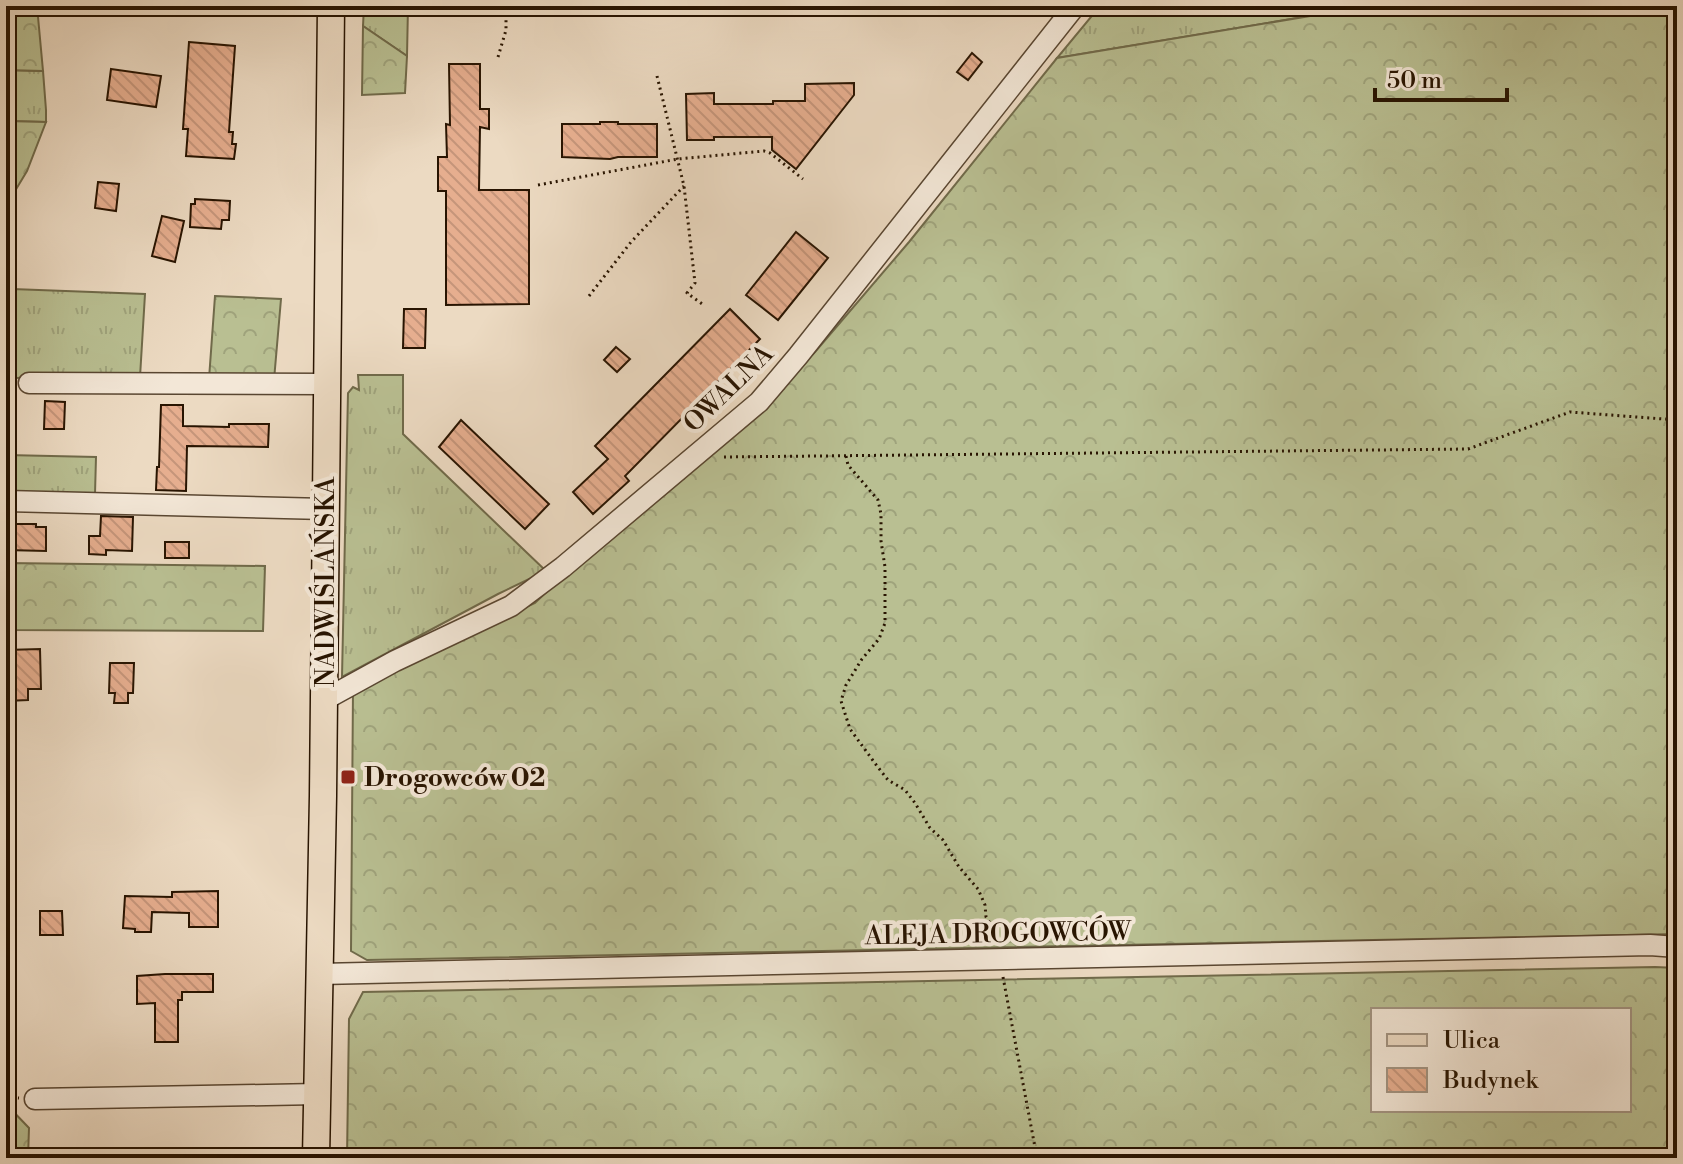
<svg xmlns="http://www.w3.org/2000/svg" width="1683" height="1164" viewBox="0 0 1683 1164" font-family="'Libre Bodoni',serif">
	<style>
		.grass { fill: url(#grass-tufts); stroke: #706a4a; stroke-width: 2 }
		.forest { fill: url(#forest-crowns); stroke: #706a4a; stroke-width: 2; fill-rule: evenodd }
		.building { fill: url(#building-back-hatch); stroke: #281401; stroke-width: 2 }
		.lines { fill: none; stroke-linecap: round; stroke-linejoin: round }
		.minor-casing { stroke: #594631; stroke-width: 23 }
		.major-casing { stroke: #281401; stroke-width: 29 }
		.path { stroke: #281401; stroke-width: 3; stroke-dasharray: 2 4; stroke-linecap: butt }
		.minor { stroke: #f3e7d7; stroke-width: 20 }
		.major { stroke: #ecdac2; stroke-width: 26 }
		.poi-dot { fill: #8f2418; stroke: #f3e7d7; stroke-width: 3 }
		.labels { text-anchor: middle; stroke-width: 8; stroke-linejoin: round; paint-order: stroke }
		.street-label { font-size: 26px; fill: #281401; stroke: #f3e7d7 }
		.poi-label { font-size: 26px; font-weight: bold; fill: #281401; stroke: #f3e7d7; text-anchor: start }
	</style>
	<defs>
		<pattern id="grass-tufts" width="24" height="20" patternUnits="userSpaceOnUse" patternTransform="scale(2)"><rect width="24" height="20" fill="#b9bf92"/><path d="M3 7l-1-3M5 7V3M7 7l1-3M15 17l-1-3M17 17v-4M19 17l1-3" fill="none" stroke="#9fa37c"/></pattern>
		<pattern id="forest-crowns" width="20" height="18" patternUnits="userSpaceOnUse" patternTransform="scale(2)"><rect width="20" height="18" fill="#b9bf92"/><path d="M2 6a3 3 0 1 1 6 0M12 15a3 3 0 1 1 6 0" fill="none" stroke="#9fa37c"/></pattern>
		<pattern id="building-back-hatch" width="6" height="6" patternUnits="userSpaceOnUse" patternTransform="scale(2)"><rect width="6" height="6" fill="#e6ae8f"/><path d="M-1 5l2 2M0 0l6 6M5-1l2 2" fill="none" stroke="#c5957a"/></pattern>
	</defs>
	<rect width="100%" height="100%" fill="#ecdac2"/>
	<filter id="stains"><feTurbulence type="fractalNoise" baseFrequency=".0025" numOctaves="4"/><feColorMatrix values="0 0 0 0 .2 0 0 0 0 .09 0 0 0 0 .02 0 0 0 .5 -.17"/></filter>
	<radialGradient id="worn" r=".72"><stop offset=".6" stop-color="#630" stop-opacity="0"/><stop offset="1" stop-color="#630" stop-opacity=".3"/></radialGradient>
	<g class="grass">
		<path d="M364 6H408L407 56 363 26Z"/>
		<path d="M1100 6H1370L1057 58Z"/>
		<path d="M6 70 43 71 46 110V122L6 121Z"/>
		<path d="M12 289 145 294 140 377 6 378V347Z"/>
		<path d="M358 375H403V434L546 571 498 594 342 677 348 393 353 387 359 390Z"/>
		<path d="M6 455 96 457 95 494H6Z"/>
	</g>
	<g class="forest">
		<path d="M6 6H37L43 71 6 70Z"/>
		<path d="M1370 6H1677V934L367 960 351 951 353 690 535 603 558 581 748 420 815 352 909 242 1057 58Z"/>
		<path d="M363 26 407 56 405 93 362 95Z"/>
		<path d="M6 121 46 122 27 171 6 206Z"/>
		<path d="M215 296 281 299 274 380 209 379Z"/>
		<path d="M6 563 265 566 263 631 6 630Z"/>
		<path d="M1655 967 1677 968V1158H347L349 1019 363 992ZM1373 1010H1629V1110H1373Z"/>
		<path d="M6 1104 29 1128 28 1158H6Z"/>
	</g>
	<g class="building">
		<path d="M189 42 235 46 229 132H233L232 144H236L234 159 186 156 188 129H183Z"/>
		<path d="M972 53 982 62 968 80 957 72Z"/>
		<path d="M449 64H480V109H489V129L480 127 479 190H529V304L446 305V191H438V157H447L446 124 450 125Z"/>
		<path d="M111 69 161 76 156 107 107 100Z"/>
		<path d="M854 83V95L796 169 772 150V137H714V140H687L686 94 714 93V104H773V101H805V84Z"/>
		<path d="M600 122H618V124H657V157H618L610 159 562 157V124H600Z"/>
		<path d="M98 182 119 184 116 211 95 208Z"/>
		<path d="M195 199 230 201 229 220H222L221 229 190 227 191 204H195Z"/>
		<path d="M162 216 184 221 175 262 152 256Z"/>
		<path d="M796 232 828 258 778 320 746 295Z"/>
		<path d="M404 309H426L425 348H403Z"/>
		<path d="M730 309 760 339 625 476 629 481 593 514 573 492 608 459 595 446Z"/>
		<path d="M616 347 630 359 617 372 604 360Z"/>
		<path d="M45 401 65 402 64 429H44Z"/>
		<path d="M161 405H183V426L229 427V424H269L268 447 187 446 186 491 156 490 157 467H159Z"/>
		<path d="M461 420 549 504 525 529 439 447Z"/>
		<path d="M101 516 133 517 132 551 106 550V555L89 554V536H100Z"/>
		<path d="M12 524H36V527H46V551L6 550V527H12Z"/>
		<rect x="165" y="542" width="24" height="16"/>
		<path d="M40 649 41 689H28V700L6 701V650Z"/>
		<path d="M110 663H134L133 693H128V703H114L115 693H109Z"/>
		<path d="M218 891V927H189V913L152 912 151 932H135V929L123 928 125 896 172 897V892Z"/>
		<path d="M40 911H62L63 935H40Z"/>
		<path d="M165 974H213V992H182V1000H178V1042H155V1003L137 1004V976Z"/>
	</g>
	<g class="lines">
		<g class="minor-casing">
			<g id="minor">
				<path d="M29 383 326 384"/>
				<path d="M6 501 325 509"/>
				<path d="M324 700 395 661 511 606 563 567 759 402 798 356 1075 6"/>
				<path d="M320 974 1650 945 1677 947"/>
				<path d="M35 1099 318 1094"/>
			</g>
		</g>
		<g class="major-casing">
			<path id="major" d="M316 1158 323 796 331 6"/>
		</g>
		<g class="path">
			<path d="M498 57 506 30V6"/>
			<path d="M657 76 684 186 695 283 687 293 705 306"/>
			<path d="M538 185 678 159 764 151 770 153 803 179"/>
			<path d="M589 296 631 242 684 186"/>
			<path d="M846 456 848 465 878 500 881 514V541L885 567V623L879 639 862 659 846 685 841 701 850 729 877 766 888 780 905 790 915 803 930 828 943 840 959 867 978 889 985 905 986 917 992 926 996 942"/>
			<path d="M724 457 1468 449 1570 412 1677 420"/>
			<path d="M1003 977 1037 1158"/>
			<path d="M6 1097 19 1098"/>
		</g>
		<use href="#minor" class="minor"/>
		<use href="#major" class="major"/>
	</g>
	<rect class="poi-dot" x="340" y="769" width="16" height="16" rx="4"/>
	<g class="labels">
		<g class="street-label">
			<text transform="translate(728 388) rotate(-44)" y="9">OWALNA</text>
			<text transform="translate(325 582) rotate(-90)" y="9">NADWIŚLAŃSKA</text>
			<text transform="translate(998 933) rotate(-1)" y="9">ALEJA DROGOWCÓW</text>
		</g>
		<g class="poi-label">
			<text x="364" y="786">Drogowców 02</text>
		</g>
	</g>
	<rect width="1683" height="1164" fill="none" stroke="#ecdac2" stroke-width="32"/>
	<rect x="8" y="8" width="1667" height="1148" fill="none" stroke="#281401" stroke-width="4"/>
	<rect x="16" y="16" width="1651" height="1132" fill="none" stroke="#281401" stroke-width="2"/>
	<rect x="1371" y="1008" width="260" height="104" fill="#f3e7d7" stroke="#a29381" stroke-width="2"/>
	<rect x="1387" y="1034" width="40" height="12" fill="#ecdac2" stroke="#a29381" stroke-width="2"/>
	<text x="1443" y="1048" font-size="24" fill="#281401">Ulica</text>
	<rect x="1387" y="1068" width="40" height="24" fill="url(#building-back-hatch)" stroke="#a29381" stroke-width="2"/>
	<text x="1443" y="1088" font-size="24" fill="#281401">Budynek</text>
	<path d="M1375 88v12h132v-12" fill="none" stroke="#281401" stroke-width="4"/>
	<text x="1387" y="88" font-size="24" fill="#281401" stroke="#f3e7d7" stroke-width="6" paint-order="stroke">50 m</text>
	<rect width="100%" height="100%" filter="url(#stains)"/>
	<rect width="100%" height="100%" fill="url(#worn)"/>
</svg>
